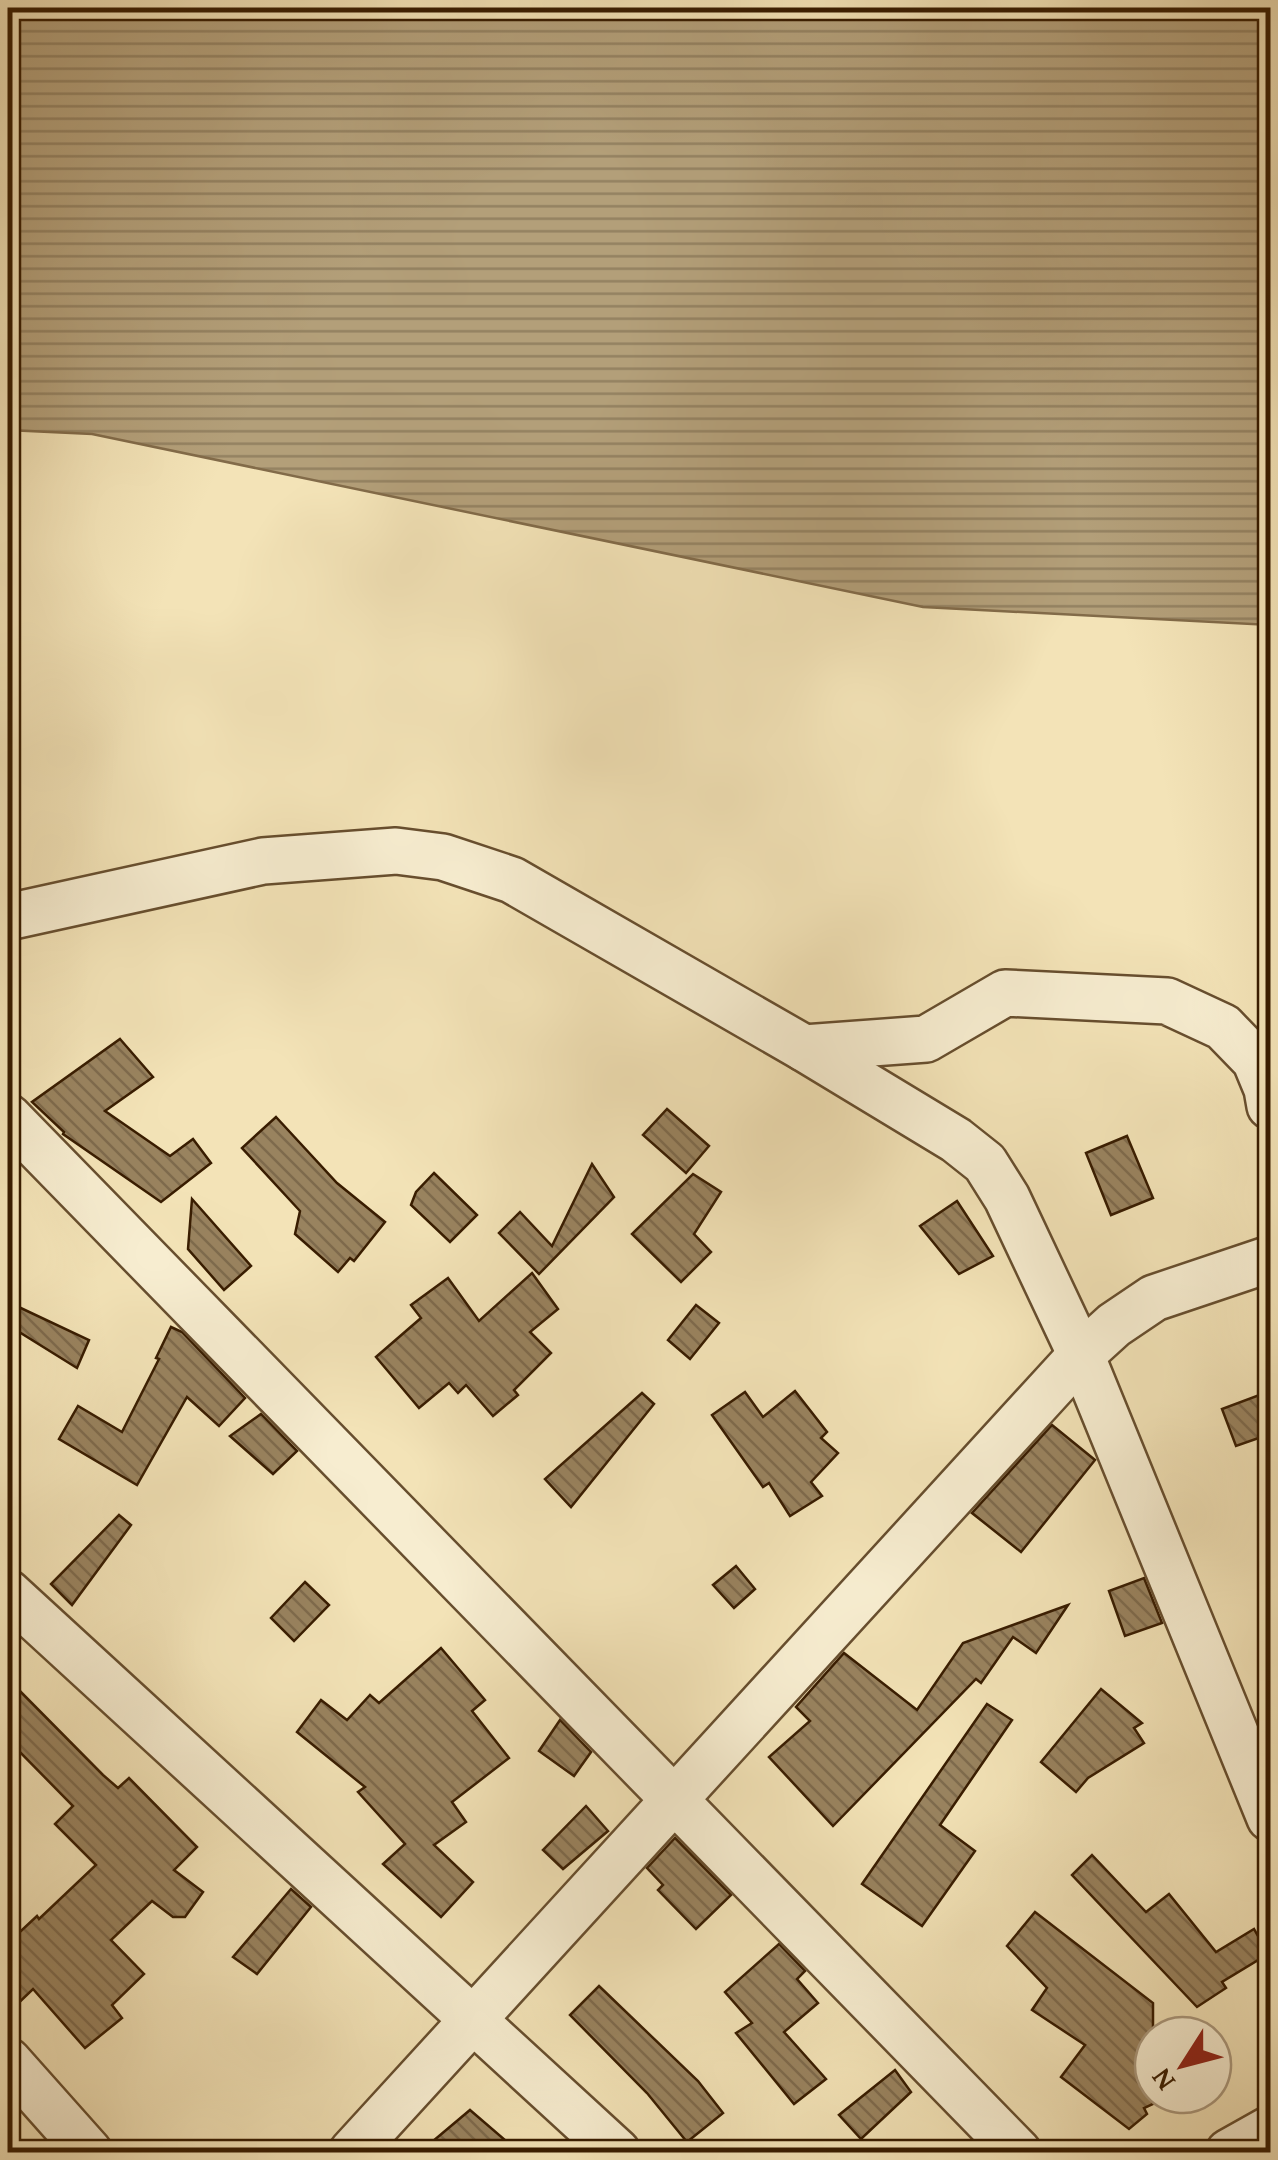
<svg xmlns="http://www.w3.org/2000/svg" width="1278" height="2160" viewBox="0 0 1278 2160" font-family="'Gentium Book Plus',serif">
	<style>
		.water { fill: url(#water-rules); stroke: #826b49; stroke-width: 2.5 }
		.building { fill: url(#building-back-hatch); stroke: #381c00; stroke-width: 2.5 }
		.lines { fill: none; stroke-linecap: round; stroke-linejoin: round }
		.minor-casing { stroke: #674e2e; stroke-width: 50 }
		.minor { stroke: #f7edd0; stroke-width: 45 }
	</style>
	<defs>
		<pattern id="water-rules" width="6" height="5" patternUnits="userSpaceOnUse" patternTransform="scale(2.5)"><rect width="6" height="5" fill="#b39f79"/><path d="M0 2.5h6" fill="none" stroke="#938161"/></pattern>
		<pattern id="building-back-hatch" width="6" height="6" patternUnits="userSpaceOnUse" patternTransform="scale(2.5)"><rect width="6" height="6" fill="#99835f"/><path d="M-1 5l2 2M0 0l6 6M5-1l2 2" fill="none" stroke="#7e6a4c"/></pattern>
	</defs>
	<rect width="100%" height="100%" fill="#f3e3b7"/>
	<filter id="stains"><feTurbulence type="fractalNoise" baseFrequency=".002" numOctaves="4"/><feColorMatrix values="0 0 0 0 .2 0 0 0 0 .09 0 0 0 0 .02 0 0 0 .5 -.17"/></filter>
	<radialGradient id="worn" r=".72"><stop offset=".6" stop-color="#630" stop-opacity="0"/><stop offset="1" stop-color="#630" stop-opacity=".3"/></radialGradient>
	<path class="water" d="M8 8H1270V625L923 607 92 434 8 430Z"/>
	<g class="building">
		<path d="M120 1039 153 1077 105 1111 170 1156 193 1139 211 1163 161 1202 63 1134 64 1132 32 1102Z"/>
		<path d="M667 1109 709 1146 686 1173 643 1135Z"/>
		<path d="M276 1117 337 1183 385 1222 354 1261 350 1258 338 1272 295 1234 300 1211 242 1148Z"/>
		<path d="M1127 1136 1153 1198 1111 1215 1086 1153Z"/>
		<path d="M592 1164 614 1197 539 1274 499 1233 520 1212 552 1246Z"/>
		<path d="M434 1173 477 1215 450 1242 411 1205 416 1192Z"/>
		<path d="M693 1174 721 1192 694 1234 711 1252 681 1282 632 1234Z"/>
		<path d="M192 1199 251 1266 224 1290 188 1249Z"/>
		<path d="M957 1201 993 1256 959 1274 920 1226Z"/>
		<path d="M532 1273 558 1309 530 1332 551 1353 514 1390 518 1395 493 1416 466 1385 458 1393 449 1383 419 1408 376 1357 421 1318 411 1305 448 1278 479 1321Z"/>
		<path d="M8 1302 89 1340 77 1368 8 1325Z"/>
		<path d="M696 1305 719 1323 690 1359 668 1340Z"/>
		<path d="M171 1327 182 1332 245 1398 219 1426 187 1397 137 1485 59 1439 78 1406 122 1432 159 1359 156 1358Z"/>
		<path d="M795 1391 827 1432 821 1438 838 1453 811 1482 822 1496 790 1516 769 1483 763 1487 712 1415 745 1392 763 1417Z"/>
		<path d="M1270 1391V1434L1236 1446 1222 1409Z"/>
		<path d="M642 1393 654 1404 571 1507 545 1479Z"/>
		<path d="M261 1414 297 1451 273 1474 230 1436Z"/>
		<path d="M1052 1425 1095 1460 1021 1552 972 1513Z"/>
		<path d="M119 1515 131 1525 72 1605 51 1584Z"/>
		<path d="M736 1566 755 1589 734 1608 713 1585Z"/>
		<path d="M1144 1578 1162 1623 1125 1636 1109 1591Z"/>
		<path d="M305 1582 329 1605 294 1641 271 1618Z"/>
		<path d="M1068 1605 1036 1653 1013 1637 981 1683 976 1679 833 1826 769 1757 810 1721 796 1707 844 1653 917 1710 963 1643Z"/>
		<path d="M441 1648 485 1700 472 1711 509 1758 452 1802 466 1822 434 1845 473 1882 441 1917 383 1864 405 1844 358 1792 365 1787 297 1732 321 1700 347 1720 370 1695 379 1703Z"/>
		<path d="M8 1679 103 1775 118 1788 129 1778 197 1847 174 1870 203 1892 185 1917H173L152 1901 111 1940 144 1974 112 2005 122 2018 85 2048 33 1989 8 2013V1943L37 1916 39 1919 96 1865 55 1824 73 1806 8 1740Z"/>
		<path d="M1101 1689 1142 1723 1134 1728 1144 1743 1088 1778 1076 1792 1041 1762Z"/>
		<path d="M987 1704 1012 1720 940 1825 975 1851 922 1926 862 1884Z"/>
		<path d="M560 1720 591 1752 574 1776 539 1751Z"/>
		<path d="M586 1806 608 1831 563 1869 543 1850Z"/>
		<path d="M675 1838 731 1895 696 1929 658 1890 663 1885 647 1868Z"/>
		<path d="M1092 1855 1146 1912 1169 1894 1216 1952 1254 1929 1268 1954 1222 1982 1226 1988 1197 2007 1072 1875Z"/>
		<path d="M291 1889 311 1907 257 1974 233 1957Z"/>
		<path d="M1035 1912 1153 2003V2104L1144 2108 1147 2114 1129 2129 1061 2077 1085 2045 1032 2010 1047 1988 1007 1946Z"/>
		<path d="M779 1944 805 1971 797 1979 818 2003 784 2032 826 2079 794 2104 736 2033 752 2023 725 1992Z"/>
		<path d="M599 1986 698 2081 723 2113 687 2142 647 2093 570 2015Z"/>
		<path d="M895 2070 911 2092 861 2139 839 2115Z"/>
		<path d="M470 2110 519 2152H420Z"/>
	</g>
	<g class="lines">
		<g class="minor-casing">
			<g id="minor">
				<path d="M8 917 263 861 396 851 443 857 512 880 804 1048 956 1140 985 1163 1007 1198 1081 1355 1270 1818"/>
				<path d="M804 1048 926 1039 1005 993 1167 1001 1223 1027 1255 1060 1267 1089 1270 1106"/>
				<path d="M8 1117 1018 2152"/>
				<path d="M8 1593 617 2152"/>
				<path d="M8 2061 89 2152"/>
				<path d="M352 2152 1081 1355 1114 1325 1154 1298 1270 1259"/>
				<path d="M1229 2152 1270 2129"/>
			</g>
		</g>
		<use href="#minor" class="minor"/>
	</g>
	<rect width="1278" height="2160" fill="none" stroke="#f3e3b7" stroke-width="40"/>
	<rect x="10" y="10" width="1258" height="2140" fill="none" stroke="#381c00" stroke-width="5"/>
	<rect x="20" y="20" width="1238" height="2120" fill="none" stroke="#381c00" stroke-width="2.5"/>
	<g transform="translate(1183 2065) rotate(234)"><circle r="48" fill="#f7edd0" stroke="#ab997d" stroke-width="2.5"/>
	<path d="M0-8L18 38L0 25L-18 38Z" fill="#8f2418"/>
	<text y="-15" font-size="28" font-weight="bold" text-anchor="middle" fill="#381c00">N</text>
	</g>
	<rect width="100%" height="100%" filter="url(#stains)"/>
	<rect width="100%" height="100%" fill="url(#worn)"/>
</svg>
